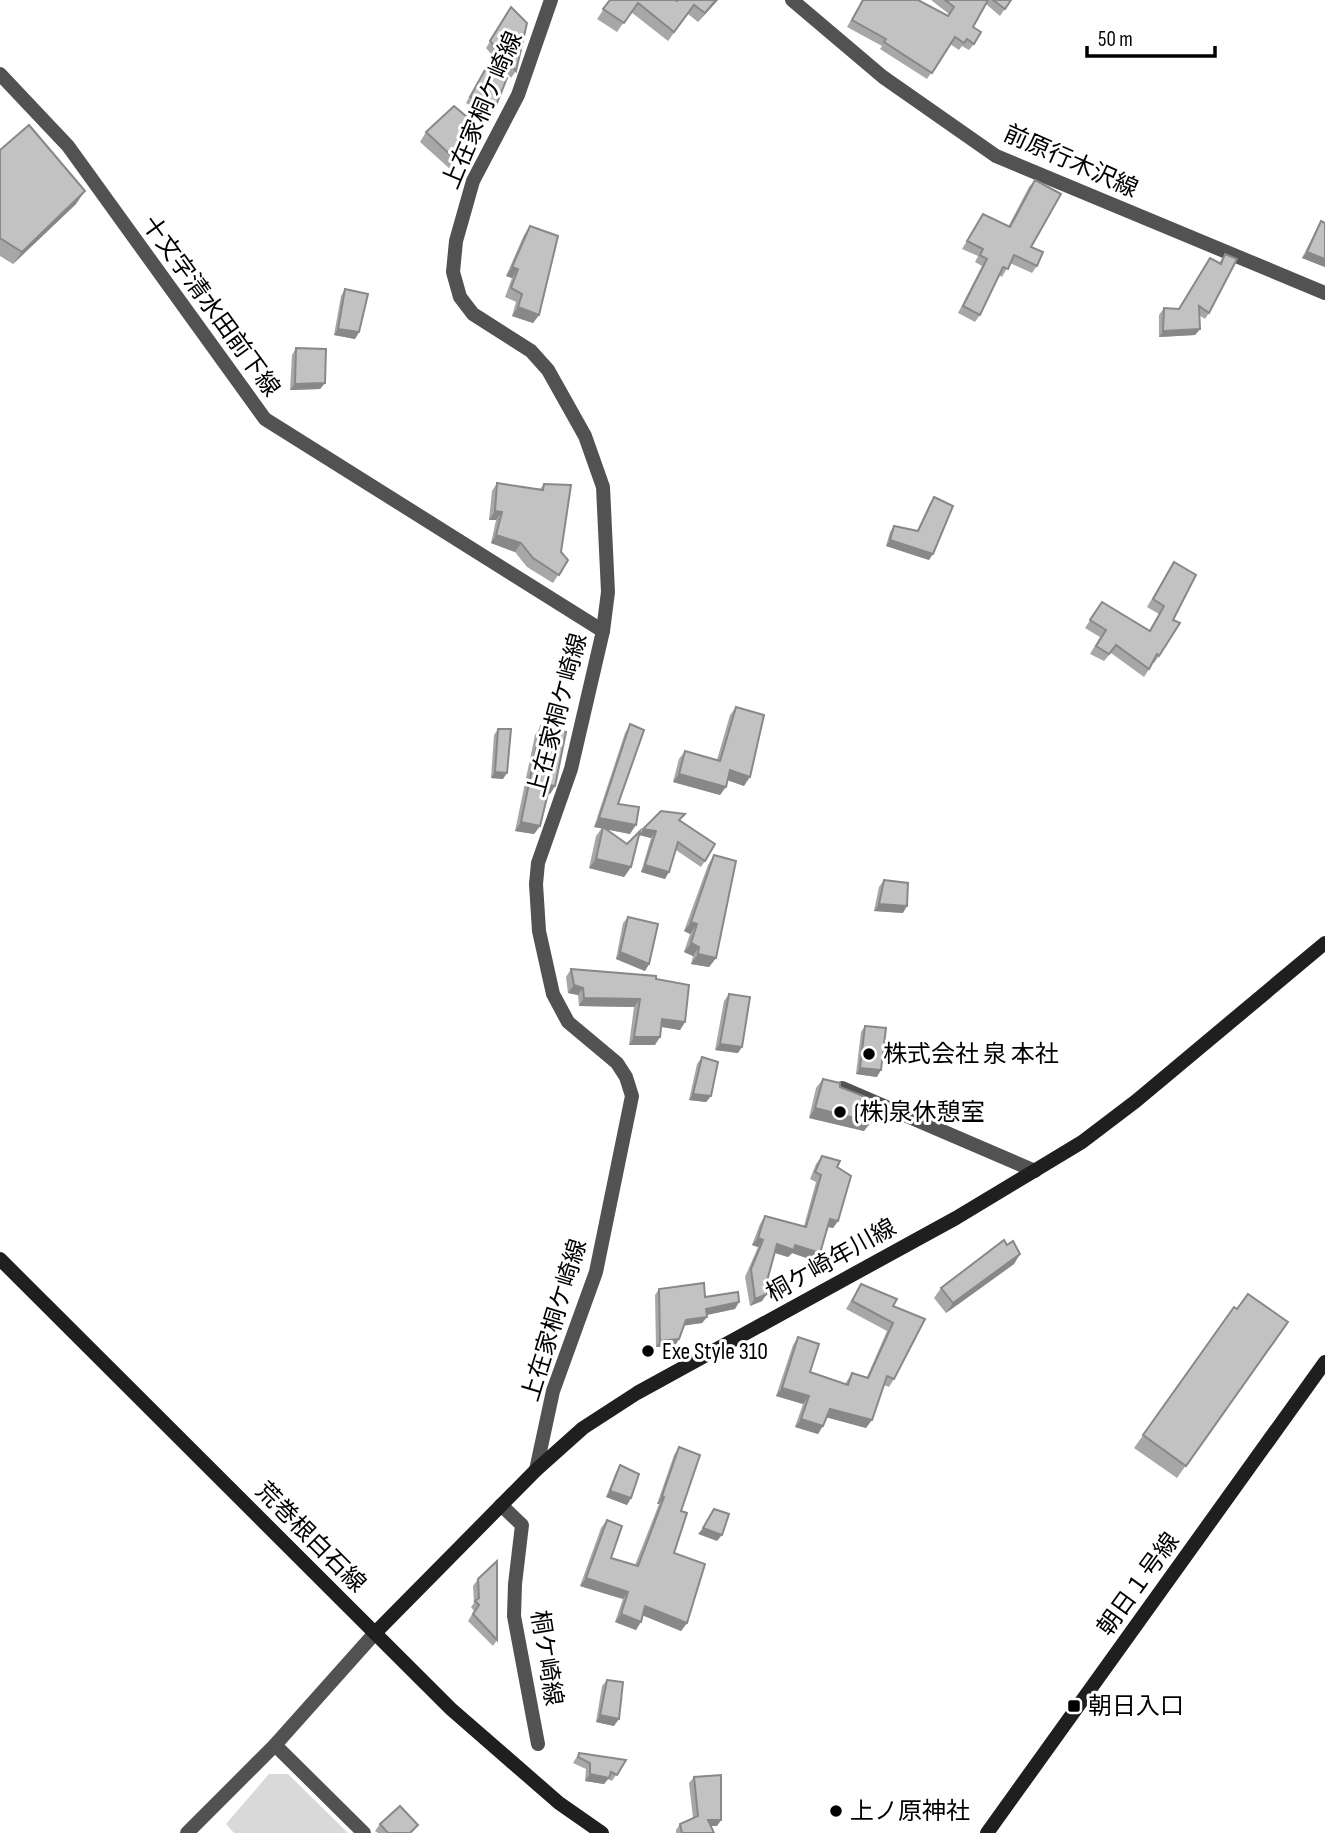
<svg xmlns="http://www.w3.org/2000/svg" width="1325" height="1833" viewBox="0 0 1325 1833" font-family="'Sofia Sans Condensed','Noto Sans JP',sans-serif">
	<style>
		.green { fill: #d9d9d9 }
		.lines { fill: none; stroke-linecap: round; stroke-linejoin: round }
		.street { stroke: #525252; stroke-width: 14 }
		.secondary { stroke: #1f1f1f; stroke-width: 14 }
		.wall { fill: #a7a7a7 }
		.shaded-wall { fill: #888 }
		.building { fill: #c2c2c2; stroke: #888; stroke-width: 2 }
		.poi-dot { fill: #000; stroke: #fff; stroke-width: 2.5 }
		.labels { text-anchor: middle; stroke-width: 6; stroke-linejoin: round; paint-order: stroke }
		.street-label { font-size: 24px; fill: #000; stroke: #fff }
		.poi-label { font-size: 24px; fill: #000; stroke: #fff; text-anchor: start }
	</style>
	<rect width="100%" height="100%" fill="#fff"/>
	<path class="green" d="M269 1774H288L348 1833H234L226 1824Z"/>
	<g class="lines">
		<g class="street">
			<path d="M792 0 883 77 996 156 1325 293"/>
			<path d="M0 74 68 146 265 419 603 631"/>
			<path d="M842 1088 1035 1171"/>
			<path d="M536 1470 553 1391 596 1272 632 1096 626 1077 617 1063 568 1022 553 994 539 931 536 884 538 863 571 769 603 631 608 592 603 487 585 436 548 370 531 351 473 314 460 297 453 272 456 241 473 181 518 95 551 0"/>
			<path d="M501 1505 522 1525 515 1584 514 1616 538 1744"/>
			<path d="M275 1745 364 1833"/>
			<path d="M187 1833 275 1745 375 1633"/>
		</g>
		<g class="secondary">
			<path d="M0 1259 451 1709 559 1803 602 1833"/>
			<path d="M375 1633 536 1470 583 1428 637 1393 956 1218 1082 1142 1136 1101 1325 943"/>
			<path d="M987 1833 1325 1362"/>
		</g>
	</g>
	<g class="wall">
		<path d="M610 0 677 1 678 0H718L698 22 688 14 668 41 631 12 617 32 597 19Z"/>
		<path d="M862 0H918L948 16 949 14 931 0H1011L1000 16 986 4 973 27 974 44 969 50 962 46 959 50 950 44 927 79 880 49 882 46 847 27Z"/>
		<path d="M507 14 516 71 511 78 486 48Z"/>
		<path d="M486 68 495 108 490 115 466 103Z"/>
		<path d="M480 128 450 169 420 142 426 132Z"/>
		<path d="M0 150 76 204 13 264 0 256Z"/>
		<path d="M1035 180 1031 247 1037 266 1032 273 1010 263 1002 277 999 275 980 315 975 322 958 313 982 266 975 262 978 256 962 249 983 214 1008 227 1029 187Z"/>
		<path d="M1321 221 1325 223V267L1302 258 1317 228Z"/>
		<path d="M530 226 539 315 533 323 512 316 516 302 505 297 512 278 506 276 524 235Z"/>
		<path d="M1225 254 1209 313 1205 319 1199 315 1200 329 1195 335 1159 337V315L1164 308 1179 309 1210 258 1219 263Z"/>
		<path d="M345 289 359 332 355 339 334 335 341 296Z"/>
		<path d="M296 348 325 383 320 389 290 390 292 355Z"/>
		<path d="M497 483 540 489 544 484 561 552 568 560 553 583 527 567 515 552 491 543 496 520H489L492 491Z"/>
		<path d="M934 497 929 560 886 546 890 532 894 526 917 531 930 503Z"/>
		<path d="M1174 562 1173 620 1159 656 1154 663H1153L1144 677 1111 653 1104 661 1090 654 1100 637 1085 628 1102 602 1149 631 1159 614 1147 607Z"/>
		<path d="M736 707 744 786 728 780 720 795 673 782 679 759 685 751 717 760 730 715Z"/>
		<path d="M630 724 618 804 630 834 606 829 627 844 639 835 643 829 680 821 705 861 701 867 676 850 665 879 641 872 651 838 639 835 631 867 624 877 589 868 596 836 602 828 594 827 625 733Z"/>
		<path d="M541 726 555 786 550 794H548L540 826 534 834 515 831 535 735Z"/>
		<path d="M498 729 503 779 491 778 494 735Z"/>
		<path d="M714 855 716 958 709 967 691 964 693 956 684 952 690 934 684 931 708 865Z"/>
		<path d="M884 880 903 913 874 911 879 887Z"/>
		<path d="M628 917 649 964 645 971 616 959 623 923Z"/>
		<path d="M571 969 656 979 685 1022 680 1030 661 1027 655 1045H629L634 1007 579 1006 578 995 568 993 566 977Z"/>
		<path d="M729 994 738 1053 715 1050 724 1001Z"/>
		<path d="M865 1026 877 1077 856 1074 861 1032Z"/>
		<path d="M702 1057 711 1096 706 1102 689 1100 697 1064Z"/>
		<path d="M823 1079 840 1087 871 1122 864 1131 809 1118 816 1088Z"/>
		<path d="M822 1156 837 1167 838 1221 833 1228 828 1227 815 1261 792 1253 788 1257 775 1253 762 1301 750 1306 745 1277 758 1247 752 1245 760 1224 765 1216 804 1226 816 1182 810 1179 816 1164Z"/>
		<path d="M1007 1245 1020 1254 1014 1264 946 1313 934 1298 941 1288Z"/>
		<path d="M861 1284 893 1306 894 1379 889 1387 884 1385 866 1428 827 1417 818 1434 795 1427 803 1404 776 1396 793 1345 798 1337 810 1372 845 1384 852 1373 867 1377 887 1331 846 1309Z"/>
		<path d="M659 1289 705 1297 739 1302 735 1309 706 1315 707 1317 702 1323 684 1325 675 1346 656 1347 655 1295Z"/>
		<path d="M1234 1307 1237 1309 1288 1322 1177 1478 1134 1448Z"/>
		<path d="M679 1447 681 1511 674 1553 687 1623 681 1631 643 1615 636 1630 615 1622 623 1599 580 1586 601 1528 607 1520 611 1558 635 1565 659 1504H657L674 1455Z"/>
		<path d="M620 1465 631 1498 627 1505 606 1497 616 1472Z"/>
		<path d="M478 1579 497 1640 493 1646 468 1621 474 1611 471 1607 474 1603 473 1586Z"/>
		<path d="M607 1680 614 1726 596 1722 602 1686Z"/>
		<path d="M579 1753 626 1760 612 1781 608 1779 604 1784 585 1781 586 1769 573 1763Z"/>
		<path d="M694 1777 721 1820 717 1826H711L714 1833H676V1830L680 1824 693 1818 689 1783Z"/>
		<path d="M380 1824 412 1833H378L375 1831Z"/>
	</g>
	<g class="shaded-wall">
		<path d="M716 0H718L698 22 705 13Z"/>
		<path d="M85 191 76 204 13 264 22 252Z"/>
		<path d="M1307 252 1325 259V267L1302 258Z"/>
		<path d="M512 267 518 269 512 278 506 276Z"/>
		<path d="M518 307 539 315 533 323 512 316Z"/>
		<path d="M338 329 359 332 355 339 334 335Z"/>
		<path d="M1200 329 1195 335 1159 337 1163 331Z"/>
		<path d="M325 383 320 389 290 390 295 384Z"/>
		<path d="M495 511 502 512 496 520H489Z"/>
		<path d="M496 535 521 543 515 552 491 543Z"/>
		<path d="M890 540 933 554 929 560 886 546Z"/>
		<path d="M730 770 750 777 744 786 724 779Z"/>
		<path d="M495 772 507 773 503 779 491 778Z"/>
		<path d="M679 774 726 787 720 795 673 782Z"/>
		<path d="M550 785 555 786 550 794 544 793Z"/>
		<path d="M599 818 636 825 630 834 594 827Z"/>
		<path d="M521 822 540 826 534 834 515 831Z"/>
		<path d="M643 829 656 831 651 838 639 835Z"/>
		<path d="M596 859 631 867 624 877 589 868Z"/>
		<path d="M645 865 669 872 665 879 641 872Z"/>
		<path d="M879 904 907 906 903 913 874 911Z"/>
		<path d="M691 922 697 924 690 934 684 931Z"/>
		<path d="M691 943 699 947 693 956 684 952Z"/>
		<path d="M620 952 649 964 645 971 616 959Z"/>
		<path d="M698 954 716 958 709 967 691 964Z"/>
		<path d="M574 985 583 988 578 995 568 993Z"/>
		<path d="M584 998 640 999 634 1007 579 1006Z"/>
		<path d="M662 1019 685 1022 680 1030 657 1026Z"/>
		<path d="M634 1037H660L655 1045H629Z"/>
		<path d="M720 1044 742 1047 738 1053 715 1050Z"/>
		<path d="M860 1068 881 1070 877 1077 856 1074Z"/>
		<path d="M693 1094 711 1096 706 1102 689 1100Z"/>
		<path d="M815 1108 871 1122 864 1131 809 1118Z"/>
		<path d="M830 1219 838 1221 833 1228 825 1226Z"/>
		<path d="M758 1238 763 1240 758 1247 752 1245Z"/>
		<path d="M777 1244 795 1245 820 1253 815 1261 792 1253 788 1257 772 1252Z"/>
		<path d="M1020 1254 1014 1264 946 1313 953 1303Z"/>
		<path d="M767 1294 762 1301 750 1306 755 1299Z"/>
		<path d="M739 1302 735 1309 702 1316 706 1309Z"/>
		<path d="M707 1317 702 1323 682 1326 686 1320Z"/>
		<path d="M679 1339 675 1346 656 1347 660 1341Z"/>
		<path d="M782 1388 809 1396 803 1404 776 1396Z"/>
		<path d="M830 1409 872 1420 866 1428 825 1417Z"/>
		<path d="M801 1419 823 1426 818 1434 795 1427Z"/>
		<path d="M610 1491 631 1498 627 1505 606 1497Z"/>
		<path d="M662 1496 664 1497 659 1504H657Z"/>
		<path d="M703 1528 722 1535 717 1541 698 1534Z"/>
		<path d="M586 1578 628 1592 623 1599 580 1586Z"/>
		<path d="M645 1606 687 1623 681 1631 639 1614Z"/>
		<path d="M621 1614 641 1622 636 1630 615 1622Z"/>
		<path d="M600 1715 619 1719 614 1726 596 1722Z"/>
		<path d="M590 1774 609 1778 604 1784 585 1781Z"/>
		<path d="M708 1820H721L717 1826H704Z"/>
	</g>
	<g class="building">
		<path d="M610 0H675L677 1 678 0H716L705 13 694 5 674 32 638 3 624 23 603 9Z"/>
		<path d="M863 0H918L948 16 954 7 945 0H988L973 27 981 32 974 44 967 39 964 43 955 37 932 73 884 42 886 39 852 20Z"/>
		<path d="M993 0H1011L1005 9Z"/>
		<path d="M511 7 527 23 516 71 490 41Z"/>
		<path d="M486 68 507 78 495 108 470 97Z"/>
		<path d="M454 106 480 128 456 160 426 132Z"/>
		<path d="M29 125 85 191 22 252 0 238V150Z"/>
		<path d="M1035 180 1061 194 1031 247 1043 252 1037 266 1014 255 1008 269 1003 267 980 315 963 306 987 259 980 255 983 249 967 241 983 214 1010 227Z"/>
		<path d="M1321 221 1325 223V259L1307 252Z"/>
		<path d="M530 226 558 236 539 315 518 307 522 294 511 288 518 269 512 267Z"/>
		<path d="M1225 254 1237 259 1209 313 1199 306 1200 329 1163 331 1164 308 1179 309 1210 258 1221 264Z"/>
		<path d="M345 289 368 294 359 332 338 329Z"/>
		<path d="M296 348 326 349 325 383 295 384Z"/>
		<path d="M497 483 543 490 544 484 571 485 561 552 568 560 559 575 533 558 521 543 496 535 502 512 495 511Z"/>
		<path d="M934 497 953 506 933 554 890 540 894 526 918 531Z"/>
		<path d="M1174 562 1196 575 1173 620 1180 623 1159 656 1157 654 1149 669 1116 645 1109 654 1096 646 1106 630 1090 620 1102 602 1150 631 1164 606 1153 599Z"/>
		<path d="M736 707 764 715 750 777 730 770 726 787 679 774 685 751 720 761Z"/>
		<path d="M630 724 644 730 618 804 639 807 636 825 599 818Z"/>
		<path d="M541 726 566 732 555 786 550 785 540 826 521 822Z"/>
		<path d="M498 729H511L507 773 495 772Z"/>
		<path d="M661 811 685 814 679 820 715 844 705 861 678 842 669 872 645 865 656 831 643 829Z"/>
		<path d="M603 827 627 844 640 831 631 867 596 859Z"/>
		<path d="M714 855 736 861 716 958 698 954 699 947 691 943 697 924 691 922Z"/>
		<path d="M884 880 908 883 907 906 879 904Z"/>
		<path d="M628 917 658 924 649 964 620 952Z"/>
		<path d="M571 969 656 976V979L689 985 685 1022 662 1019 660 1037H634L640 999 584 998 583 988 574 985Z"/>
		<path d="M729 994 750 997 742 1047 720 1044Z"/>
		<path d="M865 1026 886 1028 881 1070 860 1068Z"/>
		<path d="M702 1057 718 1062 711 1096 693 1094Z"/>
		<path d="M823 1079 840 1083V1087L876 1101 871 1122 815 1108Z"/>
		<path d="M822 1156 840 1161 837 1167 851 1176 838 1221 830 1219 820 1253 795 1245 794 1250 777 1244 767 1281V1294L755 1299 751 1269 763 1240 758 1238 765 1216 806 1227 821 1175 815 1172Z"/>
		<path d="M1004 1240 1007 1245 1013 1241 1020 1254 953 1303 941 1288Z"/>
		<path d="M704 1283 705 1297 738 1292 739 1302 706 1309 707 1317 686 1320 679 1339 660 1341 659 1289Z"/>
		<path d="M861 1284 897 1299 893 1306 925 1319 894 1379 887 1376 872 1420 830 1409 823 1426 801 1419 809 1396 782 1388 798 1337 819 1344 810 1372 848 1385 852 1373 868 1378 893 1323 852 1301Z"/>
		<path d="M1248 1294 1288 1322 1186 1466 1143 1435 1234 1307 1237 1309Z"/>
		<path d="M679 1447 700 1455 681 1511 687 1513 674 1553 705 1564 687 1623 645 1606 641 1622 621 1614 628 1592 586 1578 607 1520 622 1526 611 1558 638 1566 664 1497 662 1496Z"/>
		<path d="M620 1465 639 1474 631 1498 610 1491Z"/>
		<path d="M714 1509 729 1514 722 1535 703 1528Z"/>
		<path d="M497 1561V1640L473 1614 479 1605 475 1601 479 1598 478 1579Z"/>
		<path d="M607 1680 623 1682 619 1719 600 1715Z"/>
		<path d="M579 1753 626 1760 617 1775 611 1772 609 1778 590 1774V1763L578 1757Z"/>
		<path d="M721 1775V1820H708L714 1833H682L680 1824 698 1816 694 1777Z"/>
		<path d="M400 1806 418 1825 410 1833H388L380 1824Z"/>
	</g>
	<g class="poi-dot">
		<circle cx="869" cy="1054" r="7"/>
		<circle cx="840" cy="1112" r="7"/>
		<circle cx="648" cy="1351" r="7"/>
		<rect x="1067" y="1699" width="14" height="14" rx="3.5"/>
		<circle cx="836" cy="1811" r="7"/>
	</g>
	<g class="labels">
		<g class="street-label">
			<text transform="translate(482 110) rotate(-67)" y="8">上在家桐ケ崎線</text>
			<text transform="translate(1071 161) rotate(24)" y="8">前原行木沢線</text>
			<text transform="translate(211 306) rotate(54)" y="8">十文字清水田前下線</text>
			<text transform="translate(557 715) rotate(-75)" y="8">上在家桐ケ崎線</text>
			<text transform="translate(831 1260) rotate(-29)" y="8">桐ケ崎年川線</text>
			<text transform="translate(554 1320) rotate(-73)" y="8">上在家桐ケ崎線</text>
			<text transform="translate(311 1537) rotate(45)" y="8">荒巻根白石線</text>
			<text transform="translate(1138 1584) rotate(-54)" y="8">朝日１号線</text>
			<text transform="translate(547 1658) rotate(81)" y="8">桐ケ崎線</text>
		</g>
		<g class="poi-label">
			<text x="883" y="1062">株式会社 泉 本社</text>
			<text x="854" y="1120">(株)泉休憩室</text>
			<text x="662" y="1359">Exe Style 310</text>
			<text x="1088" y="1714">朝日入口</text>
			<text x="850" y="1819">上ノ原神社</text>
		</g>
	</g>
	<path d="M1087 46v10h128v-10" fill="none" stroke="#000000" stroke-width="3.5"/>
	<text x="1098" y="46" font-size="21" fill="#000000" stroke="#ffffff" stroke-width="5" paint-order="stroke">50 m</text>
</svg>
